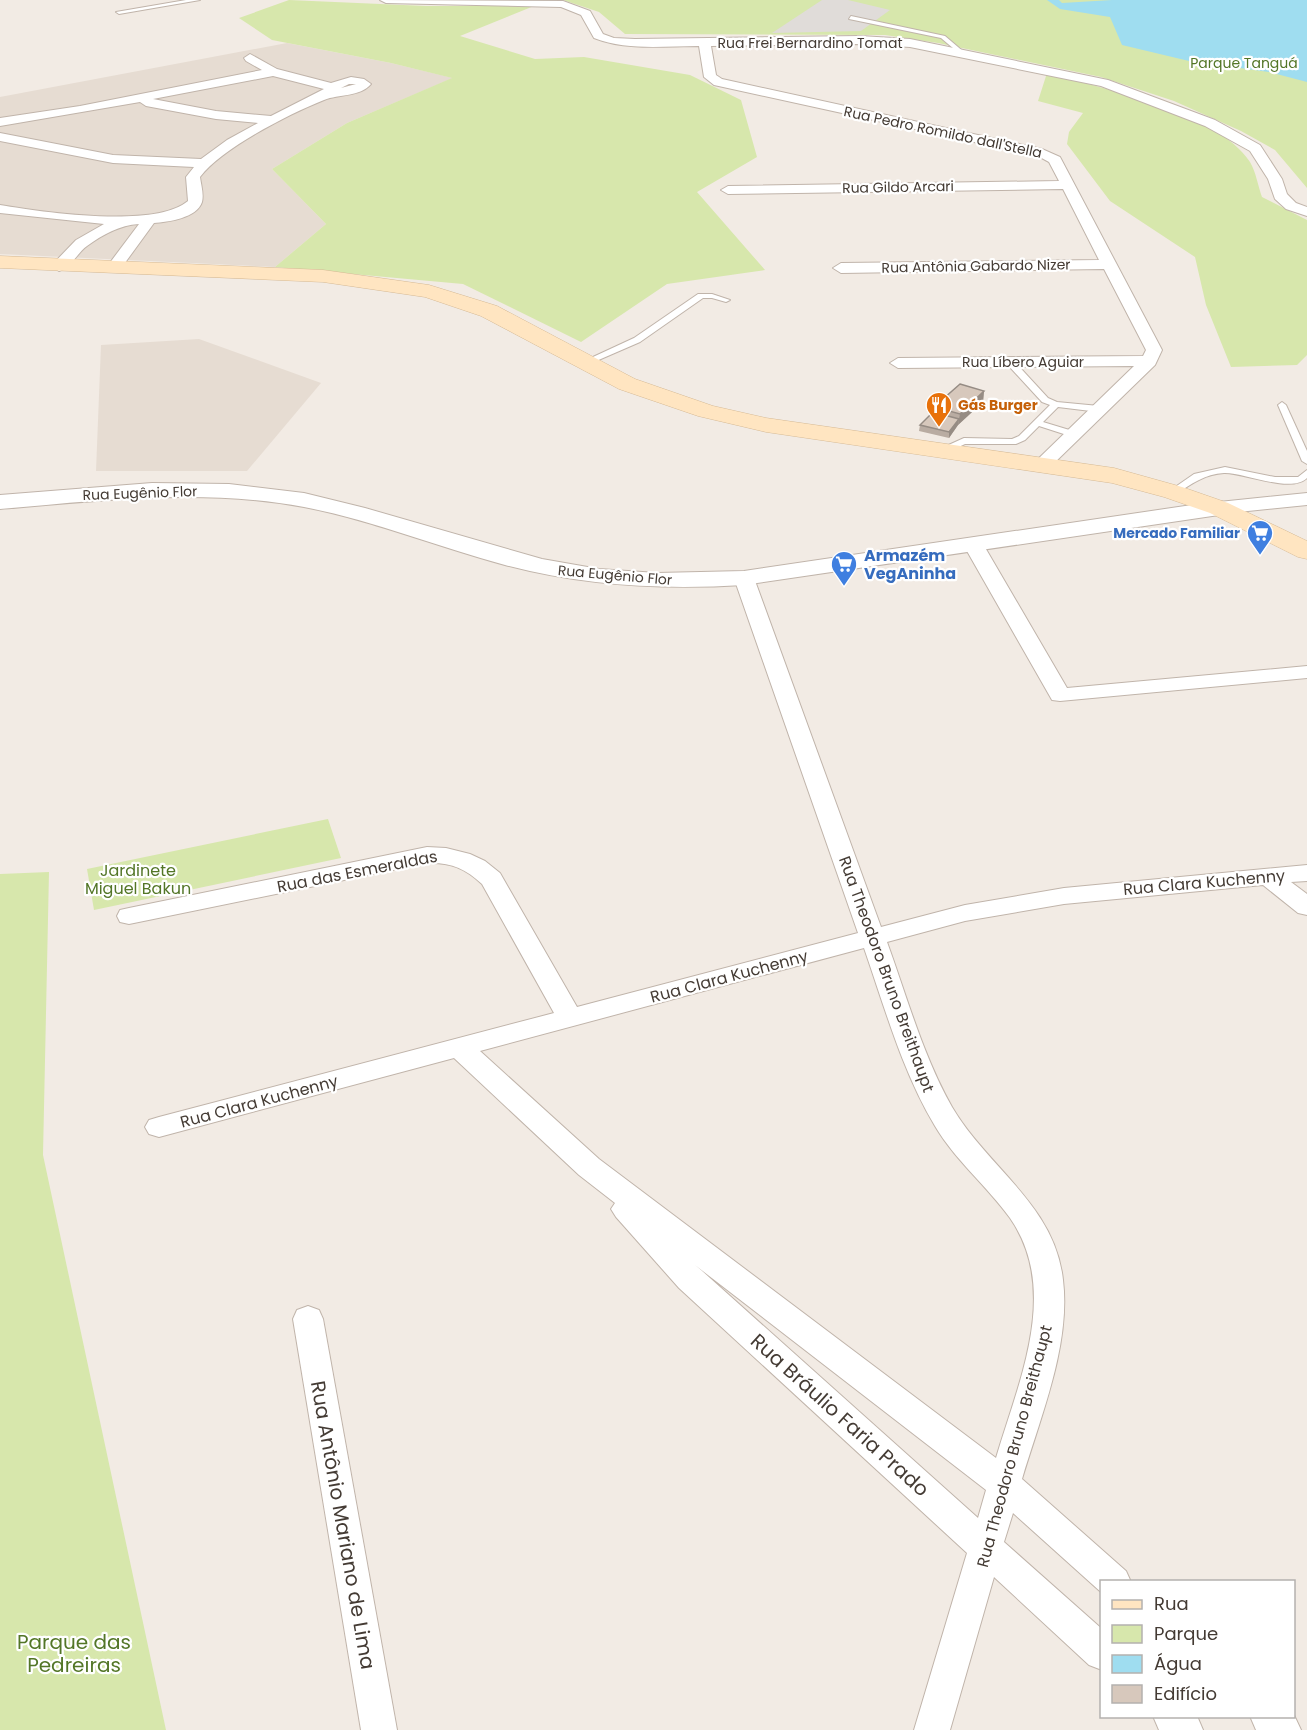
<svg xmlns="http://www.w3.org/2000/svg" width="1307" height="1730" viewBox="0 0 1307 1730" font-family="Poppins,sans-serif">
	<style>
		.residential { fill: #e6dcd2 }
		.green { fill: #d7e7ac }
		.parking { fill: #e0dcd9 }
		.water { fill: #9fddf0 }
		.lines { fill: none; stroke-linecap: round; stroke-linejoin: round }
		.service-casing { stroke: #c0b4aa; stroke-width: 2 }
		.minor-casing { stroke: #c0b4aa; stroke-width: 2 }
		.tertiary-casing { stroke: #c0b4aa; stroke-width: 2 }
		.secondary-casing { stroke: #d6ba95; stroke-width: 1 }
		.service { fill: #fff; fill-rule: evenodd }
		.minor { fill: #fff; fill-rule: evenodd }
		.tertiary { fill: #fff; fill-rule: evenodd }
		.secondary { fill: #ffe5c1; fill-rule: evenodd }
		.wall { fill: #b9aca2 }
		.shaded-wall { fill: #968c84 }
		.building { fill: #d7c8bc; stroke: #968c84; stroke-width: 1.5 }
		.labels { text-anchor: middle; stroke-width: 4.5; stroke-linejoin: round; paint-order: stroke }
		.far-street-label { font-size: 14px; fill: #443b34; stroke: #fff }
		.far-park-label { font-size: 14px; fill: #537627; stroke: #fff }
		.far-food-label { font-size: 14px; font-weight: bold; fill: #c56008; stroke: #fff; text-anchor: start }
		.far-shop-label { font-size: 14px; font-weight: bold; fill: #366cbe; stroke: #fff; text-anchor: end }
		.shop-label { font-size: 16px; font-weight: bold; fill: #366cbe; stroke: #fff; text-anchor: start }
		.park-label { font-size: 16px; fill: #537627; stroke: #fff }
		.street-label { font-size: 16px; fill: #443b34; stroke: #fff }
		.near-street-label { font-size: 20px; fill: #443b34; stroke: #fff }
		.near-park-label { font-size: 20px; fill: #537627; stroke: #fff }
	</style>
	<rect width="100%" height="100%" fill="#f2ebe4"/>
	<g class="residential">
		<path d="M287 43 391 63 453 78 347 123 272 169 326 224 275 267 0 254V97Z"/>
		<path d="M199 339 321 383 247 471H96L101 345Z"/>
	</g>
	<g class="green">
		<path d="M289 0 426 6H534L460 36 535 59 584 57 690 75 741 100 757 157 697 192 765 270 667 284 581 342 463 284 275 267 326 224 272 169 347 123 452 78 391 63 272 40 239 18Z"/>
		<path d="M563 0H1307V188L1275 150 1241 131 1174 101 1101 77 938 43 885 35 625 34 599 12Z"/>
		<path d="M1047 73C1103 89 1217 111 1250 162 1256 172 1258 186 1262 197L1307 220V355L1297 365 1231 367 1206 305 1195 257 1110 201 1067 144 1069 132 1083 113 1038 101Z"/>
		<path d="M328 819 341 858 94 910 87 869Z"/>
		<path d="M49 872 43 1155 166 1730H0V874Z"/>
	</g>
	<path class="parking" d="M822 0H848L890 10 861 31 772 33Z"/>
	<path class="water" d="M1047 0H1059L1062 3 1112 0H1307V82L1269 72 1189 61 1122 45 1110 17 1060 9Z"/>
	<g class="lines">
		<g class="service-casing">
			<g id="service">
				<path d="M186 0H200L119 14 116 12Z"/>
				<path d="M851 16 945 36 965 53 960 54 941 38 849 19Z"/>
				<path d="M698 294H712L730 300 726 302 712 298H703L640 342 587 365 580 363 634 338Z"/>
				<path d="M1007 360H1013L1048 398 1057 402 1099 406 1103 409 1099 412 1058 407 1043 422 1076 432V436H1070L1039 426 1025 440 1016 444H965L948 452H942V448L964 438 1012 439 1019 436 1050 405 1042 402 1007 364Z"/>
				<path d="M1282 402 1286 405 1307 451V464L1302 461 1278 405Z"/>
				<path d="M1225 467 1275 477H1298L1307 470V478C1291 494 1243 472 1224 473 1205 474 1191 484 1176 494L1173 495 1168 492 1194 474Z"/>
			</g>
		</g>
		<g class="minor-casing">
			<g id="minor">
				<path d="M380 0 563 1 590 11 603 34 614 38 635 39 860 36 910 39 1108 80 1215 120 1260 145 1282 179 1287 194 1296 203 1307 207V216L1286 209 1275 199 1268 179 1250 151 1205 126 1101 86 910 47 860 44 711 46 716 75 722 79 1042 149 1060 157 1162 350 1155 365 1049 468H1037L1034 464 1037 460 1134 366 898 368 890 363 898 358 1143 356 1146 350 1104 269 841 273 833 268 841 263 1099 260 1063 189 728 194 721 190 728 186 1059 181 1049 162 1038 156 714 85 704 77 699 46C664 46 627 51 594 38L581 15 561 7 386 3Z"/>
				<path d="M250 54 277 69 331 83 351 77 364 79 371 84C360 97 339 94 324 100 289 114 222 148 200 177 201 185 204 194 202 202 197 218 168 222 154 223L119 271H109L106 268 139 224C120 225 102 235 87 246 77 253 71 268 59 271L51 266 76 240 104 224 0 213V205C42 212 155 229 188 201L186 177 194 167 113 163 0 141V133L113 155 201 159 227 140 258 123 216 119 146 106 140 102 0 126V118L80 106 262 70 246 61 244 58ZM273 76 324 89 271 116 216 111 153 99ZM349 84H356L341 88Z"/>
				<path d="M1307 493V505L1219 514 1212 512 1210 508 1212 504 1219 502Z"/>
				<path d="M973 538 980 540 983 544 1067 688 1307 666V678L1060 701 1052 700 963 544 966 540Z"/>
				<path d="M744 572 751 574 754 578 881 927 965 905 1064 888 1307 865V881L1291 882 1307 894V915L1298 913 1263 885 1064 904 965 921 887 942C907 997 923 1056 952 1107 987 1167 1055 1205 1063 1280 1071 1345 1040 1418 1022 1479L1126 1571 1131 1582H1102V1593L1013 1513 1004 1542 1102 1629V1670L1089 1665 994 1577 950 1730H914L967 1553 679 1288 616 1217 611 1209 615 1203 579 1175 454 1058 159 1137 149 1134 145 1127 149 1120 159 1117 554 1013 482 884C465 868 450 862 427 863L129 924 120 922 117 916 120 910 129 908 427 847 446 848 470 854 485 861 500 873 577 1007 858 933 734 578 737 574ZM864 948C885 1008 902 1071 935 1126 955 1160 987 1186 1010 1218 1061 1291 1018 1383 996 1458L599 1159 480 1051ZM695 1265 986 1490 978 1518 701 1270Z"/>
				<path d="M308 1306 319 1310 323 1319 397 1730H361L293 1319 297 1310Z"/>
				<path d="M1294 1715 1301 1730H1256L1250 1716Z"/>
				<path d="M1153 1716H1197L1203 1730H1159Z"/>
			</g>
		</g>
		<g class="tertiary-casing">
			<path id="tertiary" d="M152 483 229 484 304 493 365 508 542 559 599 569 657 573 744 571 1219 501 1227 503 1231 508 1227 513 1219 515 744 585C663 590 584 586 505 565 438 547 372 520 304 507 203 488 101 500 0 509V495Z"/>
		</g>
		<g class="secondary-casing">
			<path id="secondary" d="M0 256 323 270 429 285 497 306 635 379 713 406 766 418 1114 468 1182 487 1228 503 1307 541V559L1298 557 1210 513 1164 497 1112 483 766 432 698 416 619 389 481 316 425 297 323 282 0 268Z"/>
		</g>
		<use href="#service" class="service"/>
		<use href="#minor" class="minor"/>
		<use href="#tertiary" class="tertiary"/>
		<use href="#secondary" class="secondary"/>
	</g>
	<path class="wall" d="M984 391 983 402 958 425 949 438 919 431 920 425 933 412 934 407Z"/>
	<g class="shaded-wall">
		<path d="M984 391 983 402 958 425 960 414Z"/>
		<path d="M959 419 958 425 949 438V432Z"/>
	</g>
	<g class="building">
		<path d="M960 384 984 391 960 414 934 407Z"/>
		<path d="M933 412 959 419 949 432 920 425Z"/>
	</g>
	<defs>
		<g id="restaurant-pin" transform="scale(1.35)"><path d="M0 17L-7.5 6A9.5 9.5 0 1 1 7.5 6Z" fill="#e8710a" stroke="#fff"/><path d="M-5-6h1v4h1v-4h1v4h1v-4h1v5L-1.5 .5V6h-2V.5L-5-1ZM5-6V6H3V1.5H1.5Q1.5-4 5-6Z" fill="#fff"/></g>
		<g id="supermarket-pin" transform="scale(1.35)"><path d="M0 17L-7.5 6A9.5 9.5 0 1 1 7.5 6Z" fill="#3f7fe0" stroke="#fff"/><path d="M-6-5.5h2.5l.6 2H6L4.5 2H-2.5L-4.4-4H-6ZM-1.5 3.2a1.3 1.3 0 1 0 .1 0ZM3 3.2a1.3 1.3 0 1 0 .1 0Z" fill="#fff"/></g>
	</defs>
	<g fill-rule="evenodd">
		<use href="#restaurant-pin" x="939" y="405"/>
		<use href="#supermarket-pin" x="1260" y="533"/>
		<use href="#supermarket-pin" x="844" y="564"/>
	</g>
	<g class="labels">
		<g class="far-street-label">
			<text x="810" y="48">Rua Frei Bernardino Tomat</text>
			<text transform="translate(943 132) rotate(12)" y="5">Rua Pedro Romildo dall'Stella</text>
			<text transform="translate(898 187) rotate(-1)" y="5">Rua Gildo Arcari</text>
			<text transform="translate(976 266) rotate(-1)" y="5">Rua Antônia Gabardo Nizer</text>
			<text x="1023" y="367">Rua Líbero Aguiar</text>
			<text transform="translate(140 493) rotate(-2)" y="5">Rua Eugênio Flor</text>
			<text transform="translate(615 575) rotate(5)" y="5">Rua Eugênio Flor</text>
		</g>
		<g class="far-park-label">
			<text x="1244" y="68">Parque Tanguá</text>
		</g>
		<g class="far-food-label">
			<text x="958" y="410">Gás Burger</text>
		</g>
		<g class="far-shop-label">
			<text x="1240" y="538">Mercado Familiar</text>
		</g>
		<g class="shop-label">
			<text x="864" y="561">Armazém<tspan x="864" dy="18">VegAninha</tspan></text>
		</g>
		<g class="park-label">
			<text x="138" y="876">Jardinete<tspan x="138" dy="18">Miguel Bakun</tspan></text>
		</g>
		<g class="street-label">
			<text transform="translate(357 871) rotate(-11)" y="6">Rua das Esmeraldas</text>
			<text transform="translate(1204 882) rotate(-5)" y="6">Rua Clara Kuchenny</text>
			<text transform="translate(887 974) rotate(70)" y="6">Rua Theodoro Bruno Breithaupt</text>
			<text transform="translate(729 976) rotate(-15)" y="6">Rua Clara Kuchenny</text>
			<text transform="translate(259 1101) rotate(-15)" y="6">Rua Clara Kuchenny</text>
			<text transform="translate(1014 1446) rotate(-75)" y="6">Rua Theodoro Bruno Breithaupt</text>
		</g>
		<g class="near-street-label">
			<text transform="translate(840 1415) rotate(42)" y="7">Rua Bráulio Faria Prado</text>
			<text transform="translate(343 1525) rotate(80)" y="7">Rua Antônio Mariano de Lima</text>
		</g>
		<g class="near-park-label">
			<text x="74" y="1649">Parque das<tspan x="74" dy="23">Pedreiras</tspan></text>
		</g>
	</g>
	<rect x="1100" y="1580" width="195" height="138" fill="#ffffff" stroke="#b4b1ae" stroke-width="1.5"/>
	<rect x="1112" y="1600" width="30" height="9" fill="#ffe5c1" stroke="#b4b1ae" stroke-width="1.5"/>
	<text x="1154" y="1610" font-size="18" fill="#443b34">Rua</text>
	<rect x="1112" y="1625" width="30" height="18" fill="#d7e7ac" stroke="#b4b1ae" stroke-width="1.5"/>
	<text x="1154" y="1640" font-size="18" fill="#443b34">Parque</text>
	<rect x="1112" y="1655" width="30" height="18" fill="#9fddf0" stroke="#b4b1ae" stroke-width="1.5"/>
	<text x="1154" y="1670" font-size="18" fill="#443b34">Água</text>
	<rect x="1112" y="1685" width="30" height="18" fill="#d7c8bc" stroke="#b4b1ae" stroke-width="1.5"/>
	<text x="1154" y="1700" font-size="18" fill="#443b34">Edifício</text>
</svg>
